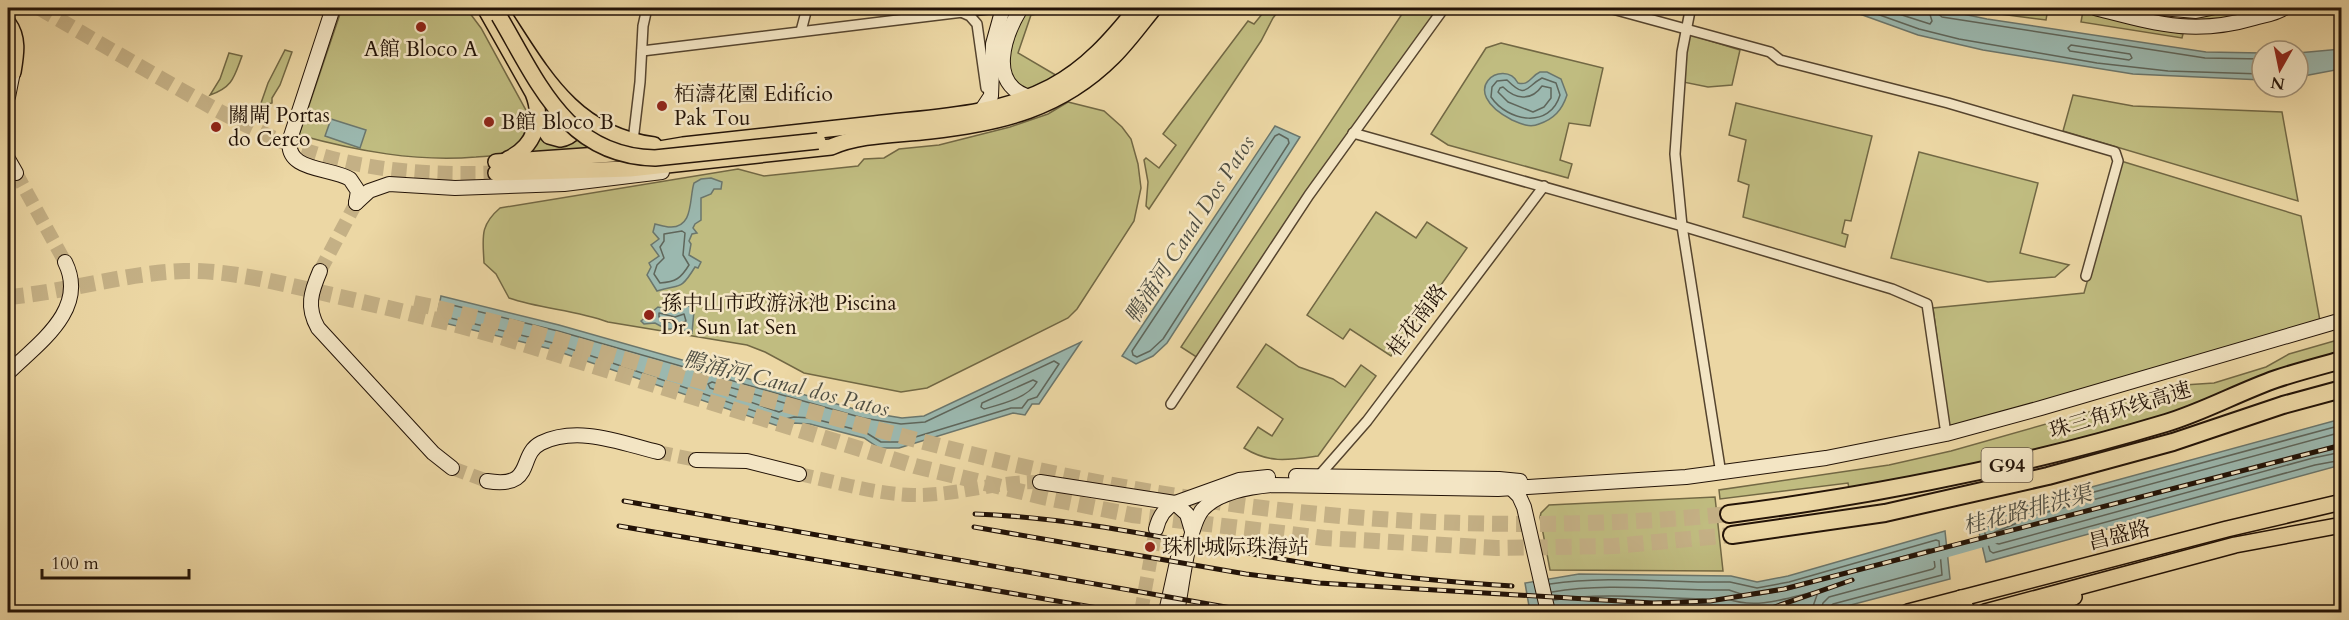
<svg xmlns="http://www.w3.org/2000/svg" width="2349" height="620" viewBox="0 0 2349 620" font-family="Cardo,'Noto Serif SC',serif">
	<style>
		.green { fill: #c0bc80; stroke: #726844; stroke-width: 1.5 }
		.water { fill: #9bb8af; stroke: #6b766c; stroke-width: 1.5 }
		.lines { fill: none; stroke-linecap: round; stroke-linejoin: round }
		.shore { stroke: #5f665b; stroke-width: 1.5 }
		.canal { stroke: #9bb8af; stroke-width: 10 }
		.secondary-tunnel { stroke: #c4b085; stroke-width: 14; stroke-dasharray: 14 7; stroke-linecap: butt }
		.primary-tunnel { stroke: #c4b085; stroke-width: 15; stroke-dasharray: 15 8; stroke-linecap: butt }
		.highway-tunnel { stroke: #c4b085; stroke-width: 16; stroke-dasharray: 16 8; stroke-linecap: butt }
		.street-casing { stroke: #55442e; stroke-width: 12 }
		.secondary-casing { stroke: #231307; stroke-width: 16 }
		.primary-casing { stroke: #231307; stroke-width: 18 }
		.highway-casing { stroke: #231307; stroke-width: 20 }
		.street { stroke: #f3e5c4; stroke-width: 9 }
		.secondary { stroke: #f3e5c4; stroke-width: 14 }
		.primary { stroke: #ecd7a4; stroke-width: 15 }
		.highway { stroke: #ecd7a4; stroke-width: 16 }
		.rail-casing { stroke: #231307; stroke-width: 5 }
		.rail { stroke: #f3e5c4; stroke-width: 3; stroke-dasharray: 9; stroke-linecap: butt }
		.primary-bridge-casing { stroke: #231307; stroke-width: 18; stroke-linecap: butt }
		.primary-bridge { stroke: #ecd7a4; stroke-width: 15 }
		.poi-dot { fill: #8f2418; stroke: #f3e5c4; stroke-width: 2 }
		.labels { text-anchor: middle; stroke-width: 5; stroke-linejoin: round; paint-order: stroke }
		.shield { fill: #f3e5c4; stroke: #615240; stroke-width: 1.5 }
		.shield-label { font-size: 20px; font-weight: bold; fill: #231307 }
		.poi-label { font-size: 21px; fill: #231307; stroke: #f3e5c4; text-anchor: start }
		.street-label { font-size: 21px; fill: #231307; stroke: #f3e5c4 }
		.water-label { font-size: 22px; font-style: italic; fill: #4d4d42; stroke: #f3e5c4 }
	</style>
	<rect width="100%" height="100%" fill="#ecd7a4"/>
	<filter id="stains"><feTurbulence type="fractalNoise" baseFrequency=".00333" numOctaves="4"/><feColorMatrix values="0 0 0 0 .2 0 0 0 0 .09 0 0 0 0 .02 0 0 0 .5 -.17"/></filter>
	<radialGradient id="worn" r=".72"><stop offset=".6" stop-color="#630" stop-opacity="0"/><stop offset="1" stop-color="#630" stop-opacity=".3"/></radialGradient>
	<g class="green">
		<path d="M342 8H466L481 28 528 114C528 132 520 146 503 153 495 157 484 156 476 157 416 162 357 151 299 135Z"/>
		<path d="M1025 8H1047L1043 13 1031 15 1018 53 1059 77 1025 91C994 63 1012 40 1025 8Z"/>
		<path d="M1267 8 1280 9 1273 18 1261 41 1149 209 1146 206 1148 182 1144 160 1146 158 1159 168 1176 145 1163 134 1248 21 1254 24Z"/>
		<path d="M1406 8H1440L1198 358 1181 347Z"/>
		<path d="M1954 8H2048L2046 20Z"/>
		<path d="M2114 8C2138 7 2160 19 2184 19 2204 19 2221 10 2240 8 2248 7 2256 8 2264 8L2220 20 2183 23Z"/>
		<path d="M2083 11 2183 34 2182 38 2081 22Z"/>
		<path d="M1688 34 1740 50 1732 85 1708 87 1683 82Z"/>
		<path d="M1501 43 1603 68 1590 126 1569 123 1560 160 1572 164 1568 178 1448 145 1431 134 1486 48Z"/>
		<path d="M285 50 292 52 280 85 272 98V103L260 106 268 83Z"/>
		<path d="M229 53 242 56C234 77 233 87 210 95L220 79Z"/>
		<path d="M2073 95 2133 106 2282 112 2298 201 2063 131Z"/>
		<path d="M539 102 627 145 524 155Z"/>
		<path d="M1068 102 1104 111 1122 127 1131 139 1138 164 1141 188 1134 221 1077 309 1068 318 927 388 901 392 804 373 765 352 747 345 608 322C575 310 541 309 509 298L496 274 484 263C483 238 479 226 500 208L738 169 764 176 858 166 864 159 884 158 899 149 939 145 1010 127 1048 114Z"/>
		<path d="M1736 103 1872 136 1851 221 1845 220 1842 233 1848 235 1845 247 1743 217 1749 185 1738 181 1746 140 1729 135Z"/>
		<path d="M1919 152 2038 183 2020 253 2069 265 2055 277 1988 282 1891 258Z"/>
		<path d="M2121 161 2301 216 2320 321 1949 430 1933 308 2084 293Z"/>
		<path d="M1376 212 1416 238 1427 222 1467 248 1391 356 1350 329 1343 339 1307 315Z"/>
		<path d="M2341 339V357L2167 420 1850 493 1848 483 1720 499 1719 490 1889 465 1951 451 2184 385 2214 383 2266 367 2289 354Z"/>
		<path d="M1266 344 1299 367 1333 379 1345 387 1361 365 1376 376 1318 456C1289 460 1270 464 1244 448L1258 427 1272 436 1283 419 1237 387Z"/>
		<path d="M1715 497 1723 571 1550 570 1540 517 1541 513 1549 505Z"/>
	</g>
	<g class="water">
		<path d="M1843 8H1934L1987 19 2206 52 2262 53V80L2133 74 1983 50 1918 35Z"/>
		<path d="M2341 49V69L2298 77V53Z"/>
		<path d="M1540 72H1547L1561 79 1567 95C1562 110 1554 119 1539 124 1530 128 1521 124 1512 120 1454 90 1504 57 1518 83 1529 86 1531 76 1540 72Z"/>
		<path d="M331 119 366 130 360 148 325 136Z"/>
		<path d="M1275 126 1300 137 1167 343 1153 356 1136 364 1122 356Z"/>
		<path d="M711 178 722 182 721 189H714L711 194 701 198V220L695 224 693 228 697 233 692 234 689 241 691 244 689 255 701 262 698 268 695 267C679 293 680 283 657 291L647 275 651 267 649 263 659 256 651 245 659 239 653 232 655 224C660 225 665 227 670 227 694 228 689 198 694 183L701 179Z"/>
		<path d="M441 296 559 325 865 412 902 418 924 416 1081 342 1039 404H1032L1025 415 1013 413 899 448H879L864 438 810 424 794 423 784 428 551 349 436 321Z"/>
		<path d="M687 304 694 311 692 333 680 329H666L655 323 644 324 641 321 658 307 674 311Z"/>
		<path d="M2341 419V465L1986 562 1977 524 2033 503Z"/>
		<path d="M1945 531 1950 579 1824 612H1530L1525 583 1579 574 1731 576 1757 582 1788 576Z"/>
	</g>
	<g class="lines">
		<g class="shore">
			<path d="M1860 8 1919 29 1959 39 2097 63 2168 71 2262 74"/>
			<path d="M1880 8 1930 24 1932 21 1928 8"/>
			<path d="M1935 8 1937 13 1942 17 2205 58 2262 59"/>
			<path d="M2071 45 2130 54 2132 58 2129 60 2070 51 2068 48Z"/>
			<path d="M1542 78 1556 83 1560 95C1550 129 1508 122 1491 97L1492 87 1497 81 1507 80C1527 100 1525 87 1542 78Z"/>
			<path d="M1542 86 1551 88V98L1544 107 1533 112 1508 102 1498 92 1500 88 1503 87C1515 99 1531 102 1542 86Z"/>
			<path d="M1279 134 1288 139 1289 143 1163 339 1150 351 1137 357 1133 355 1132 351 1275 136Z"/>
			<path d="M682 231 685 233 683 255 689 265C681 278 676 282 660 283L654 274 657 265 664 258 660 247 664 241V234Z"/>
			<path d="M448 304 558 331 863 418 901 424 925 422 1054 361 1059 364 1037 397 1028 400 1022 408H1011L899 442H881L865 432 811 418 794 417 781 420 553 343 446 317 444 314Z"/>
			<path d="M659 313 675 317 684 314 686 321C678 326 667 322 659 317Z"/>
			<path d="M1033 380 1037 382C1028 398 1002 404 984 409L981 407 982 403Z"/>
			<path d="M712 382 788 404 790 408 779 412 710 388 708 384Z"/>
			<path d="M2342 425 2035 508 1986 527 1984 530 1990 551 1993 553 2315 465 2342 460"/>
			<path d="M2342 432 2037 515 1995 532 1993 535 1995 543 1999 544 2313 458 2342 452"/>
			<path d="M1550 584C1609 575 1670 583 1730 582L1757 588 1789 582 1936 540 1939 541 1942 575 1833 604 1829 607 1828 612"/>
			<path d="M1552 592C1610 582 1670 591 1729 590L1741 594 1758 595 1790 589 1929 549 1933 551 1935 567 1933 569 1829 597 1823 603 1820 612"/>
			<path d="M1554 600C1611 591 1669 600 1727 599 1757 609 1784 599 1814 592L1817 595 1811 612"/>
		</g>
		<path class="canal" d="M1934 556 1994 539"/>
		<g class="secondary-tunnel">
			<path d="M16 173 65 262"/>
			<path d="M320 271 356 203"/>
			<path d="M658 452 696 460"/>
			<path d="M452 468 487 481"/>
			<path d="M799 474C836 482 875 494 913 495 956 496 996 481 1040 482"/>
			<path d="M1141 612 1156 529"/>
		</g>
		<path class="primary-tunnel" d="M39 8C82 33 125 58 169 83 218 111 266 139 320 155 378 172 436 175 496 173"/>
		<g class="highway-tunnel">
			<path d="M8 297C67 292 124 273 184 271 229 270 275 282 319 292 380 306 441 320 501 337L915 466 1047 498 1132 515 1324 538 1497 548 1614 546 1732 535"/>
			<path d="M414 303C495 320 575 345 655 368 752 396 849 422 947 448 1201 514 1467 540 1729 514"/>
		</g>
		<g class="street-casing">
			<g id="street">
				<path d="M1609 8 1770 52 1780 60 1948 103 2115 152 2118 161 2086 276"/>
				<path d="M1690 11 1682 52 1675 154 1682 226 1721 474"/>
				<path d="M961 12 970 16 977 24 986 88"/>
				<path d="M801 31 807 8"/>
				<path d="M642 51 996 8"/>
				<path d="M1353 133 1682 226 1892 289 1927 304 1946 434"/>
				<path d="M633 141 640 82 643 26 647 8"/>
				<path d="M1171 404 1309 195 1444 8"/>
				<path d="M1317 478 1367 421 1544 186"/>
			</g>
		</g>
		<g class="secondary-casing">
			<g id="secondary">
				<path d="M333 8 290 139C284 172 331 167 350 179L358 191 356 203"/>
				<path d="M1021 8C1005 34 986 85 1030 97"/>
				<path d="M2095 8C2154 23 2193 36 2254 18 2264 15 2276 14 2284 8"/>
				<path d="M2161 8 2196 11 2211 8"/>
				<path d="M8 97 13 72"/>
				<path d="M981 111 991 96 993 44 1003 8"/>
				<path d="M8 159 16 173"/>
				<path d="M356 203 369 191 389 184 455 188 564 184 662 172"/>
				<path d="M320 271C311 292 306 307 318 328L433 453 452 468"/>
				<path d="M8 373C37 344 89 310 65 262"/>
				<path d="M696 460 747 461 799 474"/>
				<path d="M1296 476 1499 479 1520 481"/>
				<path d="M487 481C536 489 517 455 541 443 578 425 621 443 658 452"/>
				<path d="M1040 482 1175 503 1187 514 1192 531"/>
				<path d="M1511 488 1519 496 1524 507 1548 612"/>
				<path d="M1156 529C1159 517 1164 508 1175 503L1239 480 1268 477"/>
				<path d="M1166 612 1181 544"/>
				<path d="M1177 612C1182 588 1188 526 1203 509 1219 492 1250 487 1273 485L1498 489 1686 477 1826 458 1946 434 2041 408 2342 320"/>
			</g>
		</g>
		<g class="primary-casing">
			<g id="primary">
				<path d="M485 8 533 93C544 120 534 147 508 159"/>
				<path d="M499 8C541 71 571 134 654 145"/>
				<path d="M8 23C19 38 16 54 13 72"/>
				<path d="M538 120 549 136 560 139C572 137 579 129 577 116"/>
				<path d="M496 162 642 152 683 145C747 138 810 131 874 124 933 117 996 116 1051 87 1087 68 1112 39 1137 8"/>
				<path d="M496 173 630 169 831 147C861 134 897 135 930 131 1001 123 1061 109 1113 57 1128 42 1141 24 1154 8"/>
				<path d="M1961 598 1968 612"/>
				<path d="M1908 612 2227 529 2342 502"/>
				<path d="M1985 612 2235 545 2342 525"/>
				<path d="M2042 612 2074 597"/>
			</g>
		</g>
		<g class="highway-casing">
			<g id="highway">
				<path d="M1729 514C1876 495 2023 466 2166 423 2203 412 2239 392 2276 379 2297 372 2320 366 2342 360"/>
				<path d="M1732 535 1885 513 2048 476 2173 442 2283 405 2342 389"/>
			</g>
		</g>
		<use href="#street" class="street"/>
		<use href="#secondary" class="secondary"/>
		<use href="#primary" class="primary"/>
		<use href="#highway" class="highway"/>
		<g class="rail-casing">
			<g id="rail">
				<path d="M624 501 1254 612"/>
				<path d="M975 514C1090 518 1203 547 1317 565 1382 576 1447 582 1512 586"/>
				<path d="M619 526 1121 612"/>
				<path d="M974 527 1246 574 1319 583 1653 603 1710 601 1784 589 2342 445"/>
				<path d="M1760 612 1852 580"/>
			</g>
		</g>
		<use href="#rail" class="rail"/>
		<g class="primary-bridge-casing">
			<path id="primary-bridge" d="M499 16C538 82 566 156 655 158L818 141"/>
		</g>
		<use href="#primary-bridge" class="primary-bridge"/>
	</g>
	<g class="poi-dot">
		<circle cx="421" cy="27" r="6"/>
		<circle cx="662" cy="106" r="6"/>
		<circle cx="489" cy="122" r="6"/>
		<circle cx="216" cy="127" r="6"/>
		<circle cx="649" cy="315" r="6"/>
		<circle cx="1150" cy="547" r="6"/>
	</g>
	<g class="labels">
		<rect class="shield" x="1981.5" y="448" width="51" height="34" rx="4.5"/>
		<g class="shield-label">
			<text x="2007" y="472">G94</text>
		</g>
		<g class="poi-label">
			<text x="421" y="56" text-anchor="middle">A館 Bloco A</text>
			<text x="674" y="101">栢濤花園 Edifício<tspan x="674" dy="24">Pak Tou</tspan></text>
			<text x="228" y="122">關閘 Portas<tspan x="228" dy="24">do Cerco</tspan></text>
			<text x="501" y="129">B館 Bloco B</text>
			<text x="661" y="310">孫中山市政游泳池 Piscina<tspan x="661" dy="24">Dr. Sun Iat Sen</tspan></text>
			<text x="1162" y="554">珠机城际珠海站</text>
		</g>
		<g class="street-label">
			<text transform="translate(1417 320) rotate(-53)" y="7">桂花南路</text>
			<text transform="translate(2120 410) rotate(-17)" y="7">珠三角环线高速</text>
			<text transform="translate(2119 535) rotate(-14)" y="7">昌盛路</text>
		</g>
		<g class="water-label">
			<text transform="translate(1189 229) rotate(-57)" y="8">鴨涌河 Canal Dos Patos</text>
			<text transform="translate(786 383) rotate(14)" y="8">鴨涌河 Canal dos Patos</text>
			<text transform="translate(2027 509) rotate(-15)" y="8">桂花路排洪渠</text>
		</g>
	</g>
	<rect width="2349" height="620" fill="none" stroke="#ecd7a4" stroke-width="30"/>
	<rect x="9" y="9" width="2331" height="602" fill="none" stroke="#231307" stroke-width="3"/>
	<rect x="15" y="15" width="2319" height="590" fill="none" stroke="#231307" stroke-width="1.5"/>
	<g transform="translate(2280 69) rotate(189)"><circle r="28" fill="#f3e5c4" stroke="#a09178" stroke-width="1.5"/>
	<path d="M0-4.5L10 22L0 15L-10 22Z" fill="#8f2418"/>
	<text y="-9" font-size="16" font-weight="bold" text-anchor="middle" fill="#231307">N</text>
	</g>
	<path d="M42 569v9h147v-9" fill="none" stroke="#231307" stroke-width="3"/>
	<text x="51" y="569" font-size="18" fill="#231307" stroke="#f3e5c4" stroke-width="4.5" paint-order="stroke">100 m</text>
	<rect width="100%" height="100%" filter="url(#stains)"/>
	<rect width="100%" height="100%" fill="url(#worn)"/>
</svg>
